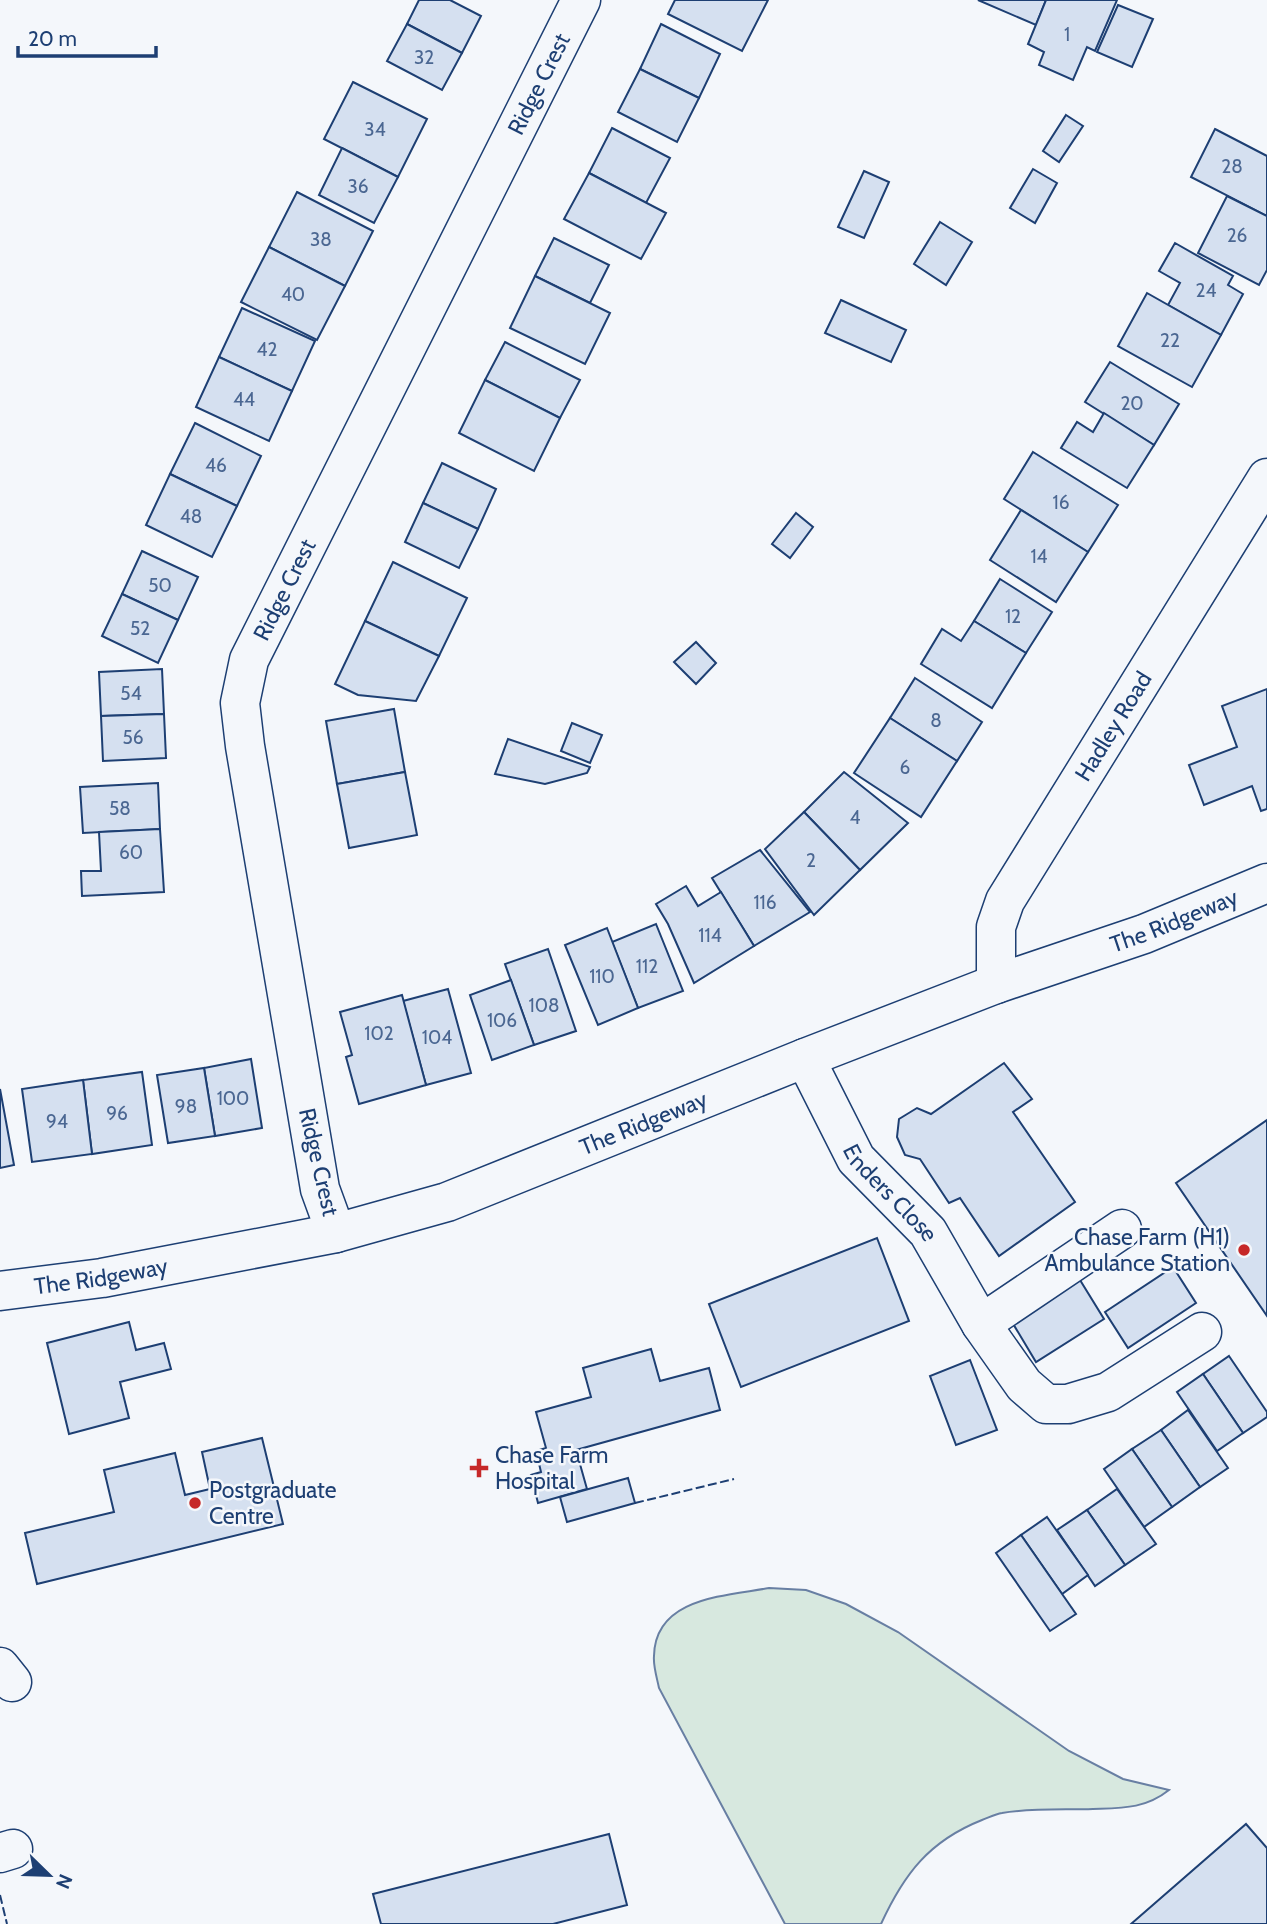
<svg xmlns="http://www.w3.org/2000/svg" width="1267" height="1924" viewBox="0 0 1267 1924" font-family="Cabin,sans-serif">
	<style>
		.green { fill: #d7e8df; stroke: #687fa3; stroke-width: 2 }
		.building { fill: #d5e0f0; stroke: #1d3f73; stroke-width: 2 }
		.lines { fill: none; stroke-linecap: round; stroke-linejoin: round }
		.minor-casing { stroke: #1d3f73; stroke-width: 41 }
		.major-casing { stroke: #1d3f73; stroke-width: 41 }
		.minor { stroke: #f4f7fb; stroke-width: 38 }
		.major { stroke: #f4f7fb; stroke-width: 38 }
		.fence { stroke: #1d3f73; stroke-width: 2; stroke-dasharray: 9 3.5; stroke-linecap: butt }
		.poi-dot { fill: #c62828; stroke: #f4f7fb; stroke-width: 2.5 }
		.labels { text-anchor: middle; stroke-width: 5; stroke-linejoin: round; paint-order: stroke }
		.number-label { font-size: 19px; fill: #4b6792 }
		.street-label { font-size: 23px; fill: #1d3f73; stroke: #f4f7fb }
		.poi-label { font-size: 23px; fill: #1d3f73; stroke: #f4f7fb; text-anchor: start }
	</style>
	<rect width="100%" height="100%" fill="#f4f7fb"/>
	<path class="green" d="M769 1588 806 1590 846 1604 898 1632 1069 1751 1123 1779 1169 1790C1145 1809 1122 1808 1093 1809 1064 1810 1031 1808 1002 1813 995 1814 988 1818 982 1820 929 1841 904 1874 881 1924H785L659 1688C657 1678 653 1666 654 1656 655 1597 726 1596 769 1588Z"/>
	<g class="building">
		<path d="M419 0H450L481 16 462 53 407 24Z"/>
		<path d="M675 0H768L742 51 668 14Z"/>
		<path d="M978 0H1046L1036 25Z"/>
		<path d="M1046 0H1117L1095 51 1087 47 1073 80 1039 65 1044 52 1028 44Z"/>
		<path d="M1118 5 1153 19 1132 67 1097 52Z"/>
		<path d="M407 24 462 53 442 90 387 61Z"/>
		<path d="M661 24 720 54 699 98 640 69Z"/>
		<path d="M640 69 699 98 677 142 618 112Z"/>
		<path d="M353 82 427 119 398 177 324 139Z"/>
		<path d="M1066 115 1083 126 1059 162 1043 151Z"/>
		<path d="M612 128 670 158 646 203 589 173Z"/>
		<path d="M1215 129 1267 156V216L1191 177Z"/>
		<path d="M342 148 398 177 374 223 319 195Z"/>
		<path d="M1033 169 1057 183 1035 223 1010 208Z"/>
		<path d="M864 171 889 182 864 238 838 227Z"/>
		<path d="M589 173 666 213 641 259 564 219Z"/>
		<path d="M297 192 373 231 345 286 269 247Z"/>
		<path d="M1227 196 1267 216V270L1259 285 1198 253Z"/>
		<path d="M940 222 972 242 946 285 914 264Z"/>
		<path d="M554 238 609 265 590 303 535 276Z"/>
		<path d="M1175 243 1233 276 1228 285 1243 294 1221 335 1168 305 1180 283 1159 271Z"/>
		<path d="M269 247 345 286 317 340 241 302Z"/>
		<path d="M535 276 610 313 585 364 510 328Z"/>
		<path d="M1147 293 1221 335 1192 387 1118 346Z"/>
		<path d="M841 300 906 330 891 362 825 333Z"/>
		<path d="M242 308 315 341 292 391 219 357Z"/>
		<path d="M505 342 580 380 560 418 485 380Z"/>
		<path d="M219 357 292 391 269 441 196 407Z"/>
		<path d="M1110 362 1179 404 1154 445 1085 402Z"/>
		<path d="M485 380 560 418 534 471 459 433Z"/>
		<path d="M1104 413 1154 445 1127 488 1061 448 1077 422 1093 432Z"/>
		<path d="M195 423 261 456 237 506 170 474Z"/>
		<path d="M1033 452 1118 505 1088 552 1004 499Z"/>
		<path d="M442 463 496 489 478 529 423 503Z"/>
		<path d="M170 474 237 506 212 557 146 525Z"/>
		<path d="M423 503 478 529 459 568 405 542Z"/>
		<path d="M1021 510 1088 552 1056 602 990 560Z"/>
		<path d="M796 513 813 527 790 558 772 544Z"/>
		<path d="M142 551 198 577 178 620 122 594Z"/>
		<path d="M393 562 467 598 439 656 365 621Z"/>
		<path d="M1000 579 1052 612 1026 653 974 621Z"/>
		<path d="M122 594 178 620 158 663 102 636Z"/>
		<path d="M365 621 439 656 416 701 358 695 335 684Z"/>
		<path d="M974 621 1026 653 992 708 921 664 942 629 961 641Z"/>
		<path d="M696 642 716 663 696 684 674 662Z"/>
		<path d="M162 669 164 714 101 716 99 672Z"/>
		<path d="M915 678 982 722 957 761 890 718Z"/>
		<path d="M1267 689V809L1261 811 1252 786 1204 805 1189 765 1237 747 1222 706Z"/>
		<path d="M394 709 405 772 337 784 326 721Z"/>
		<path d="M164 714 166 758 103 761 101 716Z"/>
		<path d="M890 718 957 761 921 817 854 773Z"/>
		<path d="M572 723 602 735 590 763 561 751Z"/>
		<path d="M508 739 590 767 587 773 545 784 495 774Z"/>
		<path d="M405 772 417 835 349 848 337 784Z"/>
		<path d="M844 772 908 823 860 870 804 812Z"/>
		<path d="M158 783 160 829 83 833 80 787Z"/>
		<path d="M804 812 860 870 814 915 765 849Z"/>
		<path d="M160 829 164 892 82 896 81 871H101L99 832Z"/>
		<path d="M760 850 810 912 754 946 712 878Z"/>
		<path d="M686 886 698 906 721 892 754 946 694 983 668 924 656 904Z"/>
		<path d="M656 924 683 991 638 1008 612 942Z"/>
		<path d="M607 928 638 1008 598 1025 565 945Z"/>
		<path d="M548 949 576 1031 534 1045 505 964Z"/>
		<path d="M511 980 534 1045 492 1060 470 995Z"/>
		<path d="M448 989 471 1073 426 1085 403 1001Z"/>
		<path d="M402 995 426 1085 359 1104 346 1057 352 1055 340 1012Z"/>
		<path d="M251 1059 262 1128 215 1136 204 1068Z"/>
		<path d="M1004 1063 1032 1099 1013 1112 1075 1202 999 1256 960 1198 949 1203 920 1159 905 1155 897 1137 899 1119 917 1108 931 1114Z"/>
		<path d="M204 1068 215 1136 168 1143 157 1075Z"/>
		<path d="M142 1072 152 1145 92 1154 83 1080Z"/>
		<path d="M83 1080 92 1154 32 1162 22 1089Z"/>
		<path d="M0 1089 14 1165 0 1168Z"/>
		<path d="M1267 1120V1316L1176 1183Z"/>
		<path d="M877 1238 909 1321 741 1387 709 1304Z"/>
		<path d="M1173 1267 1196 1303 1128 1348 1105 1312Z"/>
		<path d="M1080 1280 1104 1319 1036 1362 1012 1322Z"/>
		<path d="M129 1322 136 1350 164 1343 171 1369 120 1382 129 1418 69 1434 47 1343Z"/>
		<path d="M651 1349 660 1381 709 1368 720 1410 576 1450 587 1489 538 1503 531 1475 541 1472 536 1451 546 1448 536 1412 591 1397 583 1368Z"/>
		<path d="M1229 1356 1267 1412V1417L1243 1433 1203 1374Z"/>
		<path d="M970 1360 997 1430 956 1445 930 1376Z"/>
		<path d="M1203 1374 1243 1433 1217 1451 1177 1392Z"/>
		<path d="M1188 1410 1228 1468 1200 1487 1161 1430Z"/>
		<path d="M1161 1430 1200 1487 1172 1507 1132 1449Z"/>
		<path d="M262 1438 283 1524 37 1584 25 1533 114 1512 104 1470 175 1453 185 1495 210 1489 202 1452Z"/>
		<path d="M1132 1449 1172 1507 1144 1527 1104 1469Z"/>
		<path d="M628 1478 635 1503 567 1522 560 1497Z"/>
		<path d="M1117 1489 1156 1544 1125 1565 1087 1510Z"/>
		<path d="M1087 1510 1125 1565 1095 1586 1057 1530Z"/>
		<path d="M1047 1517 1088 1575 1062 1594 1021 1535Z"/>
		<path d="M1021 1535 1076 1614 1050 1631 996 1553Z"/>
		<path d="M1246 1824 1267 1848V1924H1131Z"/>
		<path d="M609 1834 627 1905 553 1924H381L373 1894Z"/>
	</g>
	<g class="lines">
		<g class="minor-casing">
			<g id="minor">
				<path id="s1" d="M996 984V927L1005 901 1267 478"/>
				<path id="s2" d="M805 1058 856 1159 928 1232 981 1324 1024 1385 1046 1404H1068L1108 1392 1202 1332"/>
				<path id="s3" d="M336 1233 320 1189 245 746 240 703 249 660 581 0"/>
				<path d="M981 1324 1122 1229"/>
				<path d="M0 1667 12 1682"/>
				<path d="M0 1853 13 1849"/>
			</g>
		</g>
		<g class="major-casing">
			<g id="major">
				<path id="s4" d="M0 1291 102 1278 336 1233 447 1202 805 1058 996 984 1144 934 1267 883"/>
			</g>
		</g>
		<use href="#minor" class="minor"/>
		<use href="#major" class="major"/>
		<g class="fence">
			<path d="M635 1503 734 1479"/>
			<path d="M0 1895 7 1924"/>
		</g>
	</g>
	<g class="poi-dot">
		<circle cx="1244" cy="1250" r="7"/>
		<path d="M475.5 1457.5h7v7h7v7h-7v7h-7v-7h-7v-7h7z"/>
		<circle cx="195" cy="1503" r="7"/>
	</g>
	<g class="labels">
		<g class="number-label">
			<text x="1067" y="41">1</text>
			<text x="424" y="64">32</text>
			<text x="375" y="136">34</text>
			<text x="1232" y="173">28</text>
			<text x="358" y="193">36</text>
			<text x="1237" y="242">26</text>
			<text x="321" y="246">38</text>
			<text x="1206" y="297">24</text>
			<text x="293" y="301">40</text>
			<text x="1170" y="347">22</text>
			<text x="267" y="356">42</text>
			<text x="244" y="406">44</text>
			<text x="1132" y="410">20</text>
			<text x="216" y="472">46</text>
			<text x="1061" y="509">16</text>
			<text x="191" y="523">48</text>
			<text x="1039" y="563">14</text>
			<text x="160" y="592">50</text>
			<text x="1013" y="623">12</text>
			<text x="140" y="635">52</text>
			<text x="131" y="700">54</text>
			<text x="936" y="727">8</text>
			<text x="133" y="744">56</text>
			<text x="905" y="774">6</text>
			<text x="120" y="815">58</text>
			<text x="855" y="824">4</text>
			<text x="131" y="859">60</text>
			<text x="811" y="867">2</text>
			<text x="765" y="909">116</text>
			<text x="710" y="942">114</text>
			<text x="647" y="973">112</text>
			<text x="602" y="983">110</text>
			<text x="544" y="1012">108</text>
			<text x="502" y="1027">106</text>
			<text x="379" y="1040">102</text>
			<text x="437" y="1044">104</text>
			<text x="233" y="1105">100</text>
			<text x="186" y="1113">98</text>
			<text x="117" y="1120">96</text>
			<text x="57" y="1128">94</text>
		</g>
		<g class="street-label">
			<text dy="8" stroke="none"><textPath href="#s3" startOffset="1228">Ridge Crest</textPath></text>
			<text dy="8" stroke="none"><textPath href="#s3" startOffset="662">Ridge Crest</textPath></text>
			<text dy="8" stroke="none"><textPath href="#s1" startOffset="290">Hadley Road</textPath></text>
			<text dy="8" stroke="none"><textPath href="#s4" startOffset="1236">The Ridgeway</textPath></text>
			<text dy="8" stroke="none"><textPath href="#s4" startOffset="668">The Ridgeway</textPath></text>
			<text transform="translate(319 1162) rotate(77)" y="8">Ridge Crest</text>
			<text dy="8" stroke="none"><textPath href="#s2" startOffset="161">Enders Close</textPath></text>
			<text dy="8" stroke="none"><textPath href="#s4" startOffset="102">The Ridgeway</textPath></text>
		</g>
		<g class="poi-label">
			<text x="1230" y="1245" text-anchor="end">Chase Farm (H1)<tspan x="1230" dy="26">Ambulance Station</tspan></text>
			<text x="495" y="1463">Chase Farm<tspan x="495" dy="26">Hospital</tspan></text>
			<text x="209" y="1498">Postgraduate<tspan x="209" dy="26">Centre</tspan></text>
		</g>
	</g>
	<g transform="translate(49 1875) rotate(113)" stroke="#f4f7fb" stroke-width="5" paint-order="stroke">
	<path d="M0-5L12 26L0 18L-12 26Z" fill="#1d3f73"/>
	<text y="-10" font-size="19" font-weight="bold" text-anchor="middle" fill="#1d3f73">N</text>
	</g>
	<path d="M18 46v10h138v-10" fill="none" stroke="#1d3f73" stroke-width="3.5"/>
	<text x="28" y="46" font-size="21" fill="#1d3f73" stroke="#f4f7fb" stroke-width="5" paint-order="stroke">20 m</text>
</svg>
